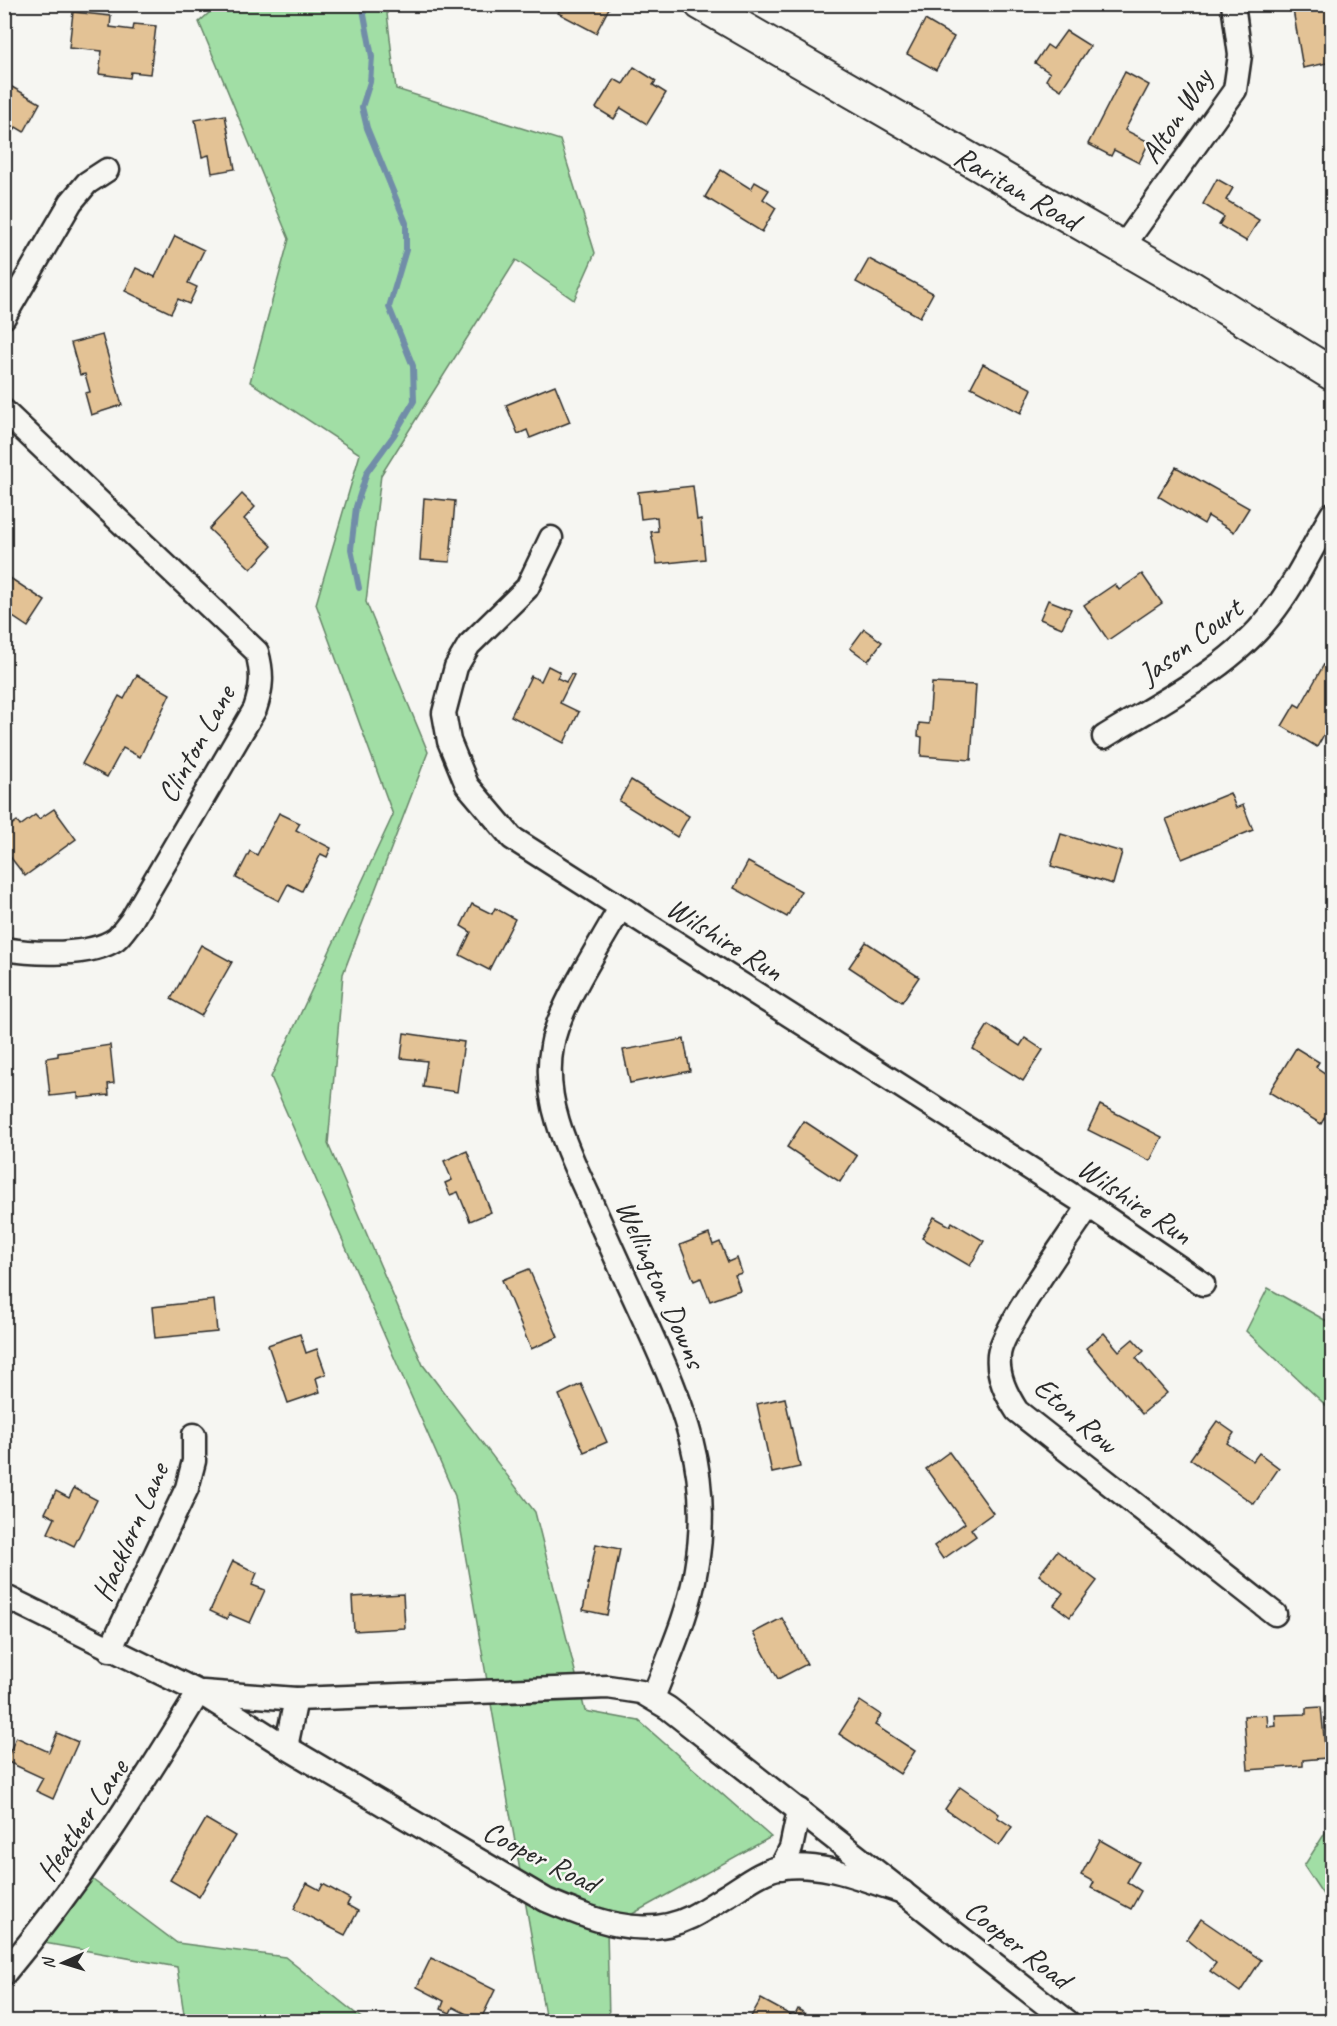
<svg xmlns="http://www.w3.org/2000/svg" width="1337" height="2026" viewBox="0 0 1337 2026" font-family="Caveat,sans-serif">
	<style>
		.green { fill: #a1dea5; stroke: #668468; stroke-width: 1.5 }
		.lines { fill: none; stroke-linecap: round; stroke-linejoin: round }
		.stream { stroke: #718da8; stroke-width: 6 }
		.building { fill: #e3c295; stroke: #2b2b2b; stroke-width: 1.5 }
		.street-casing { stroke: #2b2b2b; stroke-width: 27 }
		.secondary-casing { stroke: #2b2b2b; stroke-width: 36 }
		.street { stroke: #f6f6f2; stroke-width: 22 }
		.secondary { stroke: #f6f6f2; stroke-width: 32 }
		.labels { text-anchor: middle; stroke-width: 5; stroke-linejoin: round; paint-order: stroke }
		.street-label { font-size: 30px; fill: #2b2b2b; stroke: #f6f6f2 }
	</style>
	<rect width="100%" height="100%" fill="#f6f6f2"/>
	<filter id="ink" filterUnits="userSpaceOnUse"><feTurbulence type="fractalNoise" baseFrequency=".0167" numOctaves="2"/><feDisplacementMap in="SourceGraphic" scale="12" xChannelSelector="R" yChannelSelector="G"/><feConvolveMatrix kernelMatrix="1 2 1 2 8 2 1 2 1" color-interpolation-filters="sRGB"/></filter>
	<g filter="url(#ink)">
		<g class="green">
			<path d="M218 5H386L396 89 560 140 595 253 574 300 516 260 381 475 366 602 428 752 343 974 328 1144 423 1365 535 1512 585 1711 639 1721 771 1837 607 1928 609 2021H546L455 1496 271 1077 393 815 316 604 360 454 250 382 289 239 199 22Z"/>
			<path d="M1268 1288 1332 1324V1411L1246 1331Z"/>
			<path d="M1332 1822V1908L1304 1866Z"/>
			<path d="M85 1874 177 1943 285 1957 365 2021H185L177 1967 28 1940Z"/>
		</g>
		<g class="lines">
			<path class="stream" d="M359 588 351 549 356 507 367 472 394 435 414 401 413 366 389 307 406 250V223L367 128 362 107 370 82 372 57 362 4"/>
		</g>
		<g class="building">
			<path d="M563 4H603L609 8 596 33 558 13Z"/>
			<path d="M1292 4H1332V16L1329 17 1332 62 1303 68Z"/>
			<path d="M73 12 111 16 110 27 133 30 134 24 156 26 150 74 131 72 130 78 99 74 102 51 69 48Z"/>
			<path d="M925 20 954 37 936 70 907 54Z"/>
			<path d="M1066 31 1090 46 1061 90 1046 80 1050 73 1035 63 1047 45 1053 49Z"/>
			<path d="M634 67 656 81 653 85 666 93 647 124 621 108 614 119 596 108 614 79 623 84Z"/>
			<path d="M1125 72 1149 85 1125 130 1149 142 1139 163 1114 150 1111 156 1088 144Z"/>
			<path d="M5 83 40 103 24 132 16 127 4 148Z"/>
			<path d="M225 115 235 169 212 173 209 155 202 157 195 120Z"/>
			<path d="M721 170 751 189 755 182 769 190 763 199 776 208 762 232 705 197Z"/>
			<path d="M1217 179 1233 188 1226 200 1259 220 1246 241 1219 225 1224 217 1203 204Z"/>
			<path d="M175 236 204 250 188 283 197 287 189 304 178 299 171 313 125 291 136 268 155 277Z"/>
			<path d="M869 259 933 293 920 317 856 282Z"/>
			<path d="M102 335 122 405 91 415 85 393 90 392 85 374 80 375 71 343Z"/>
			<path d="M983 364 1032 389 1021 413 971 387Z"/>
			<path d="M555 385 570 422 530 438 527 430 518 434 506 405Z"/>
			<path d="M1176 467 1249 508 1234 532 1208 516 1204 524 1158 496Z"/>
			<path d="M693 486 697 520 701 519 705 559 657 564 651 532 658 531 657 517 641 519 638 492Z"/>
			<path d="M242 494 255 507 244 519 272 546 251 569 209 529Z"/>
			<path d="M424 498 455 501 450 562 420 560Z"/>
			<path d="M4 574 45 601 28 627 4 611Z"/>
			<path d="M1142 574 1162 603 1108 640 1084 605 1115 584 1119 590Z"/>
			<path d="M1048 600 1071 609 1062 628 1040 619Z"/>
			<path d="M864 629 882 642 868 661 850 648Z"/>
			<path d="M1327 659 1332 662V720L1317 747 1282 726 1295 704 1300 707Z"/>
			<path d="M548 666 560 672 557 678 566 682 571 674 574 675 560 703 579 712 564 743 511 716 531 676 541 681Z"/>
			<path d="M137 675 170 694 140 757 123 748 107 777 82 764 119 696 124 699Z"/>
			<path d="M932 683 976 685 971 760 921 756 922 737 918 736 919 723 929 724Z"/>
			<path d="M631 780 689 816 677 837 619 801Z"/>
			<path d="M1230 793 1236 808 1243 805 1253 830 1182 859 1166 819Z"/>
			<path d="M54 809 76 839 25 876 4 849V830L17 821 20 826 35 815 39 819Z"/>
			<path d="M279 813 300 823 296 830 331 848 327 857 321 854 302 891 288 884 279 901 236 878 250 851 257 855Z"/>
			<path d="M1061 834 1122 852 1113 884 1051 866Z"/>
			<path d="M748 862 801 891 787 917 734 888Z"/>
			<path d="M472 904 492 914 495 908 515 919 489 970 460 955 471 932 461 926Z"/>
			<path d="M866 942 919 977 902 1002 849 967Z"/>
			<path d="M201 945 232 962 201 1016 171 999Z"/>
			<path d="M988 1025 1020 1046 1025 1038 1043 1050 1023 1081 973 1049Z"/>
			<path d="M404 1033 464 1042 457 1092 423 1087 427 1061 401 1058Z"/>
			<path d="M684 1039 690 1071 630 1083 623 1050Z"/>
			<path d="M110 1045 114 1083 108 1084 109 1095 78 1098V1093L50 1096 46 1058 58 1056V1053Z"/>
			<path d="M1296 1048 1319 1062 1316 1067 1332 1078V1105L1321 1124 1269 1092Z"/>
			<path d="M1100 1105 1162 1137 1150 1161 1088 1130Z"/>
			<path d="M804 1121 857 1156 840 1182 787 1147Z"/>
			<path d="M467 1151 491 1212 470 1221 458 1192 450 1195 445 1183 452 1180 444 1161Z"/>
			<path d="M934 1217 950 1226 952 1222 984 1241 970 1266 922 1238Z"/>
			<path d="M709 1234 713 1245 720 1242 728 1262 737 1258 742 1273 735 1275 740 1290 710 1301 701 1278 694 1281 680 1245Z"/>
			<path d="M529 1269 558 1337 531 1349 502 1280Z"/>
			<path d="M214 1300 217 1332 155 1338 152 1307Z"/>
			<path d="M1104 1333 1119 1351 1133 1339 1144 1351 1136 1358 1167 1393 1142 1414 1086 1348Z"/>
			<path d="M300 1334 306 1353 317 1349 326 1374 316 1378 320 1392 288 1403 268 1345Z"/>
			<path d="M581 1384 607 1442 584 1452 559 1395Z"/>
			<path d="M785 1398 800 1467 772 1473 757 1404Z"/>
			<path d="M1217 1421 1234 1433 1227 1443 1253 1461 1259 1453 1279 1468 1254 1504 1190 1459Z"/>
			<path d="M949 1452 993 1513 971 1529 976 1536 943 1559 934 1546 965 1523 926 1469Z"/>
			<path d="M74 1488 97 1500 74 1546 48 1533 55 1518 45 1513 56 1491 69 1498Z"/>
			<path d="M596 1544 620 1549 607 1615 583 1610Z"/>
			<path d="M1057 1551 1097 1581 1070 1617 1054 1605 1063 1593 1039 1575Z"/>
			<path d="M233 1561 257 1573 252 1585 265 1590 250 1623 229 1614 227 1619 210 1611Z"/>
			<path d="M403 1594 405 1628 354 1631 352 1597Z"/>
			<path d="M782 1618 807 1664 778 1679 753 1633Z"/>
			<path d="M860 1701 881 1715 875 1725 915 1751 900 1774 839 1734Z"/>
			<path d="M1321 1707 1326 1758 1303 1760V1766L1248 1770 1244 1716 1267 1715 1268 1727 1276 1726 1275 1715 1306 1714V1708Z"/>
			<path d="M57 1733 78 1742 53 1799 36 1791 43 1778 6 1761 16 1737 49 1752Z"/>
			<path d="M960 1787 999 1814 997 1817 1012 1827 999 1846 945 1809Z"/>
			<path d="M206 1819 235 1836 199 1897 170 1880Z"/>
			<path d="M1100 1840 1139 1862 1127 1882 1141 1891 1131 1909 1091 1888 1094 1882 1081 1875Z"/>
			<path d="M307 1883 320 1890 323 1884 350 1899 347 1905 358 1911 345 1935 294 1909Z"/>
			<path d="M1201 1919 1261 1960 1240 1992 1210 1971 1216 1963 1187 1939Z"/>
			<path d="M431 1958 495 1990 480 2021 453 2007 450 2013 441 2009 444 2001 417 1987Z"/>
			<path d="M761 1999 794 2017 798 2009 819 2022H748Z"/>
		</g>
		<g class="lines">
			<g class="street-casing">
				<g id="street">
					<path d="M1122 248 1235 90 1240 55 1233 4"/>
					<path d="M4 317 71 202 87 183 107 170"/>
					<path d="M4 411 257 652C263 674 262 688 255 709L131 921C126 927 121 935 116 939 91 957 33 954 4 949"/>
					<path d="M551 538 527 588 469 645 456 667 444 713 449 741 467 785 512 838 1089 1206 1203 1284"/>
					<path d="M1104 737C1160 702 1229 669 1270 616 1295 585 1312 547 1332 514"/>
					<path d="M620 908C601 944 558 1007 552 1046 542 1099 567 1150 589 1197 607 1239 626 1280 645 1321 684 1407 713 1473 696 1569 689 1614 669 1656 653 1698"/>
					<path d="M1089 1206C1071 1233 1001 1330 999 1355 997 1376 1006 1394 1017 1411L1275 1614"/>
					<path d="M4 1596 199 1692 286 1747 546 1900C591 1919 643 1941 691 1917 703 1911 715 1903 726 1896 744 1885 762 1870 783 1867 825 1862 864 1880 903 1892"/>
					<path d="M110 1650 187 1488 194 1461V1435"/>
					<path d="M203 1692 296 1699 608 1687 641 1692 668 1708 1068 2022"/>
					<path d="M286 1747 296 1699"/>
					<path d="M781 1868 791 1848 799 1810"/>
					<path d="M4 1974C80 1883 138 1792 199 1692"/>
				</g>
			</g>
			<g class="secondary-casing">
				<path id="secondary" d="M701 4 1191 287 1332 374"/>
			</g>
			<use href="#street" class="street"/>
			<use href="#secondary" class="secondary"/>
		</g>
	</g>
	<g class="labels">
		<g class="street-label">
			<text transform="translate(1176 116) rotate(-57)" y="10">Alton Way</text>
			<text transform="translate(1017 188) rotate(30)" y="10">Raritan Road</text>
			<text transform="translate(1190 641) rotate(-37)" y="10">Jason Court</text>
			<text transform="translate(196 744) rotate(-61)" y="10">Clinton Lane</text>
			<text transform="translate(725 939) rotate(32)" y="10">Wilshire Run</text>
			<text transform="translate(1135 1201) rotate(34)" y="10">Wilshire Run</text>
			<text transform="translate(661 1284) rotate(66)" y="10">Wellington Downs</text>
			<text transform="translate(1076 1415) rotate(41)" y="10">Eton Row</text>
			<text transform="translate(130 1532) rotate(-66)" y="10">Hacklorn Lane</text>
			<text transform="translate(82 1820) rotate(-56)" y="10">Heather Lane</text>
			<text transform="translate(541 1857) rotate(27)" y="10">Cooper Road</text>
			<text transform="translate(1018 1944) rotate(38)" y="10">Cooper Road</text>
		</g>
	</g>
	<rect width="1337" height="2026" fill="none" stroke="#f6f6f2" stroke-width="24"/>
	<rect x="12" y="12" width="1313" height="2002" fill="none" stroke="#2b2b2b" stroke-width="2" filter="url(#ink)"/>
	<g transform="translate(63 1963) rotate(266)" stroke="#f6f6f2" stroke-width="4.5" paint-order="stroke">
	<path d="M0-4.5L10 22L0 15L-10 22Z" fill="#2b2b2b"/>
	<text y="-9" font-size="16" font-weight="bold" text-anchor="middle" fill="#2b2b2b">N</text>
	</g>
</svg>
